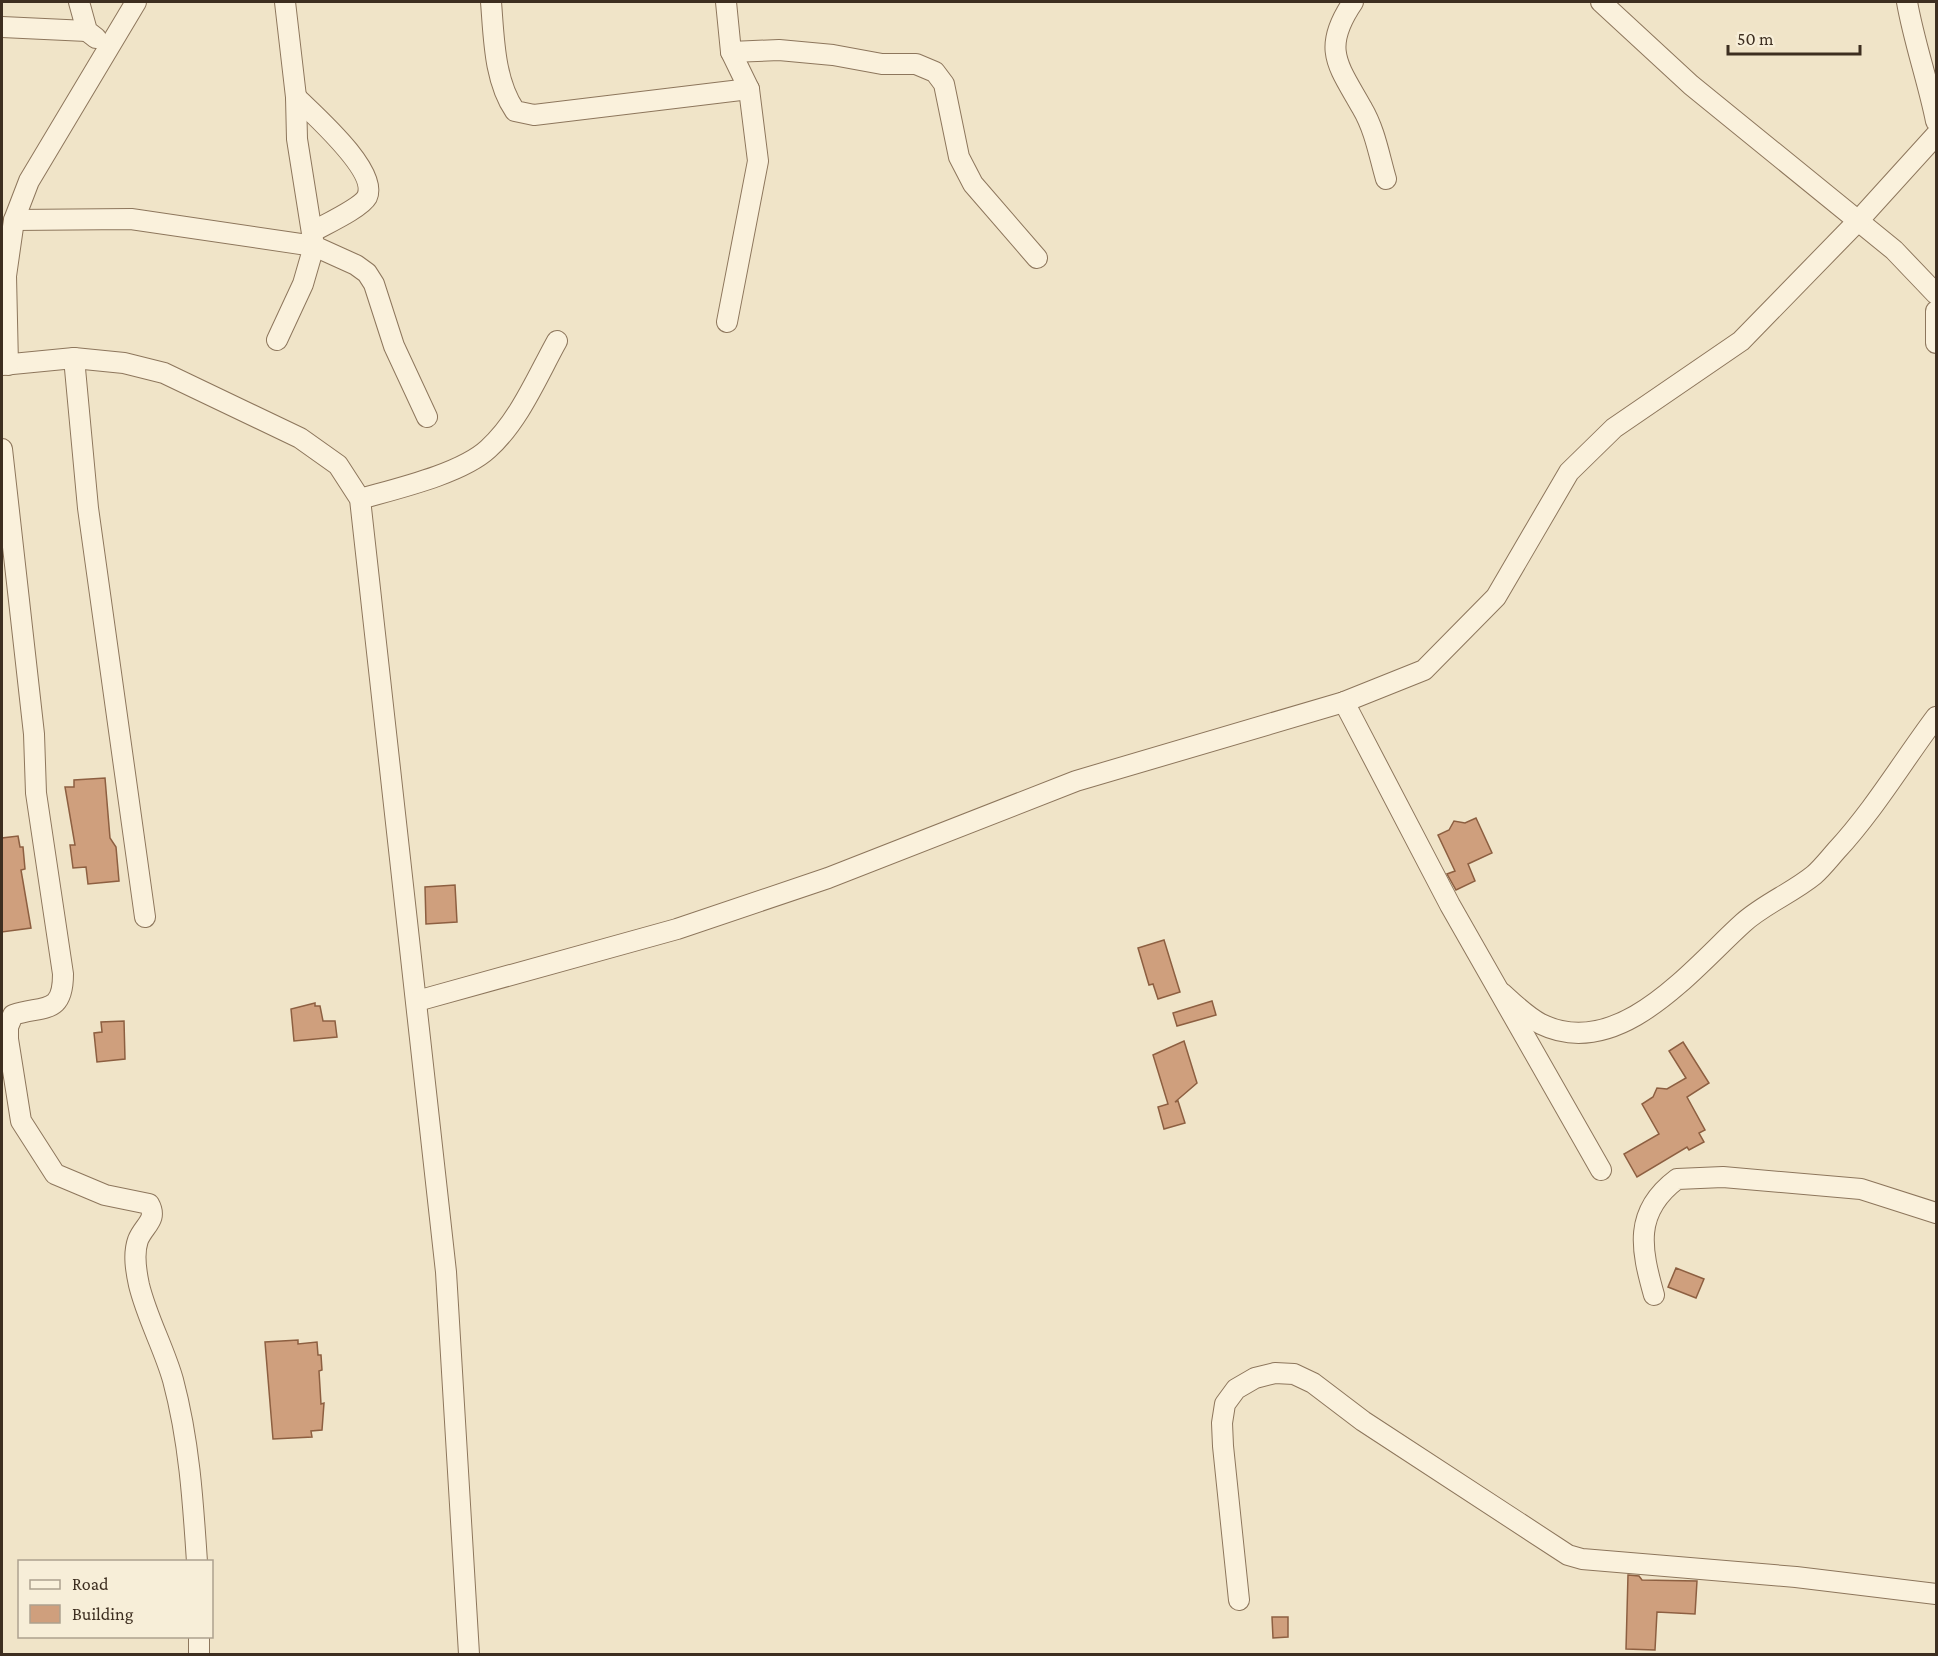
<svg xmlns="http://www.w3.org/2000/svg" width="1938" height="1656" viewBox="0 0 1938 1656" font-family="'Crimson Pro',serif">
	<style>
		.building { fill: #cf9f7d; stroke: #8d5f41; stroke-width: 1.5 }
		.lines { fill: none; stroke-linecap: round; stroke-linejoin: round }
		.minor-casing { stroke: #8d765c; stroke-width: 22 }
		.minor { stroke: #faf1dc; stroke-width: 20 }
	</style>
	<rect width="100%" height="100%" fill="#f0e4c8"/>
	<g class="building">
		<path d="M105 778 110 838 116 847 119 881 88 884 86 867 73 868 70 845H75L65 787H74V780Z"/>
		<path d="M1476 818 1492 853 1468 864 1475 881 1456 890 1447 874 1455 871 1438 835 1449 830 1454 821 1465 823Z"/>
		<path d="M18 836 20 847H23L25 869 21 870 31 928 2 932V838Z"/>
		<path d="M455 885 457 922 426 924 425 887Z"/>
		<path d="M1164 940 1180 992 1158 999 1153 984 1149 985 1138 948Z"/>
		<path d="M1212 1001 1216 1015 1177 1026 1173 1013Z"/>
		<path d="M315 1003V1006H320L323 1021H335L337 1037 294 1041 291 1009Z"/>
		<path d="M124 1021 125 1059 97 1062 94 1033 102 1032 101 1022Z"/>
		<path d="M1184 1041 1197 1083 1175 1102 1178 1101 1185 1123 1164 1129 1158 1107 1168 1104 1153 1055Z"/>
		<path d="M1683 1042 1709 1083 1687 1097 1705 1130 1699 1133 1704 1142 1689 1150 1687 1147 1637 1177 1624 1154 1659 1134 1642 1104 1653 1097 1657 1088 1667 1089 1686 1078 1669 1051Z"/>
		<path d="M1676 1268 1704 1279 1696 1298 1668 1287Z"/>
		<path d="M298 1340V1344L317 1342 318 1355H321L322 1370 319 1371 321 1404 324 1403 322 1430 311 1431 312 1437 273 1439 265 1342Z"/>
		<path d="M1628 1575 1639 1576 1642 1580 1697 1581 1695 1614 1657 1612 1655 1650 1626 1649Z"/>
		<path d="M1272 1617H1288V1637L1273 1638Z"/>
	</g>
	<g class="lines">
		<g class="minor-casing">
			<g id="minor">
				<path d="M79 2 87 31 96 38"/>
				<path d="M491 2C494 38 494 80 515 111L534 115 749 89"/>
				<path d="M726 2 731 52 749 89 758 161 727 322"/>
				<path d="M1353 2C1321 49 1338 65 1362 108 1375 130 1379 155 1386 179"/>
				<path d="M1601 2 1691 85 1894 250 1936 294"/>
				<path d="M1907 2C1914 42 1928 81 1936 121"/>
				<path d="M2 27 87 31"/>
				<path d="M731 52 779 50 833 55 882 64H916L935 72 944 84 959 157 973 184 1037 258"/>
				<path d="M296 97C313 114 379 171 367 197 361 208 324 225 312 232"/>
				<path d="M14 220 131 219 314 246 356 265 367 273 374 284 394 346 427 417"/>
				<path d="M1936 311V343"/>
				<path d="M277 340 303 284 314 246 297 139 296 97 285 2"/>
				<path d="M74 358 88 508 145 917"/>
				<path d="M2 365 74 358 124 363 164 373 300 438 338 465 360 499 446 1272 469 1654"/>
				<path d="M8 365 6 276 14 220 29 181 136 2"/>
				<path d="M2 449 34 734 36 793 63 974C63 1015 44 1005 13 1015L8 1027V1039L21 1121 55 1174 105 1195 149 1204C158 1220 144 1225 138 1240 133 1254 136 1271 139 1285 147 1318 164 1348 173 1380 189 1440 193 1500 197 1562"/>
				<path d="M360 499C395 489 461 474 488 449 519 421 537 377 557 341"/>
				<path d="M1344 702 1450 905 1601 1170"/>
				<path d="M1502 993C1514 1004 1526 1016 1541 1024 1619 1062 1692 969 1743 923 1764 904 1792 893 1814 875 1822 868 1829 859 1836 851 1874 810 1903 761 1936 717"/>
				<path d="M417 1001 677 929 828 878 1076 781 1344 702 1424 670 1496 597 1569 472 1614 428 1741 341 1858 221 1936 135"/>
				<path d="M1654 1295C1641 1249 1633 1212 1677 1179L1723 1177 1861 1189 1936 1213"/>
				<path d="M1239 1600 1223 1446 1222 1423 1225 1404 1236 1389 1255 1378 1275 1373 1294 1374 1313 1383 1363 1421 1568 1555 1582 1559 1796 1577 1936 1594"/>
				<path d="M199 1654V1636"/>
			</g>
		</g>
		<use href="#minor" class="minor"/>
	</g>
	<rect width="1938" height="1656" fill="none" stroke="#3d2e20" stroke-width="6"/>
	<rect x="18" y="1560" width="195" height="78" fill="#f7eed8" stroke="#ada18e" stroke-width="1.5"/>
	<rect x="30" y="1580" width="30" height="9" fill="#faf1dc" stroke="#ada18e" stroke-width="1.5"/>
	<text x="72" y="1590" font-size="18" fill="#3d2e20">Road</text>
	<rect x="30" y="1605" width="30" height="18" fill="#cf9f7d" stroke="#ada18e" stroke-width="1.5"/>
	<text x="72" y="1620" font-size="18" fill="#3d2e20">Building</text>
	<path d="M1728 45v9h132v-9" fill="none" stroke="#3d2e20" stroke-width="3"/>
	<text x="1737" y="45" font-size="18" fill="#3d2e20" stroke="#f7eed8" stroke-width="4.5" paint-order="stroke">50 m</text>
</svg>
